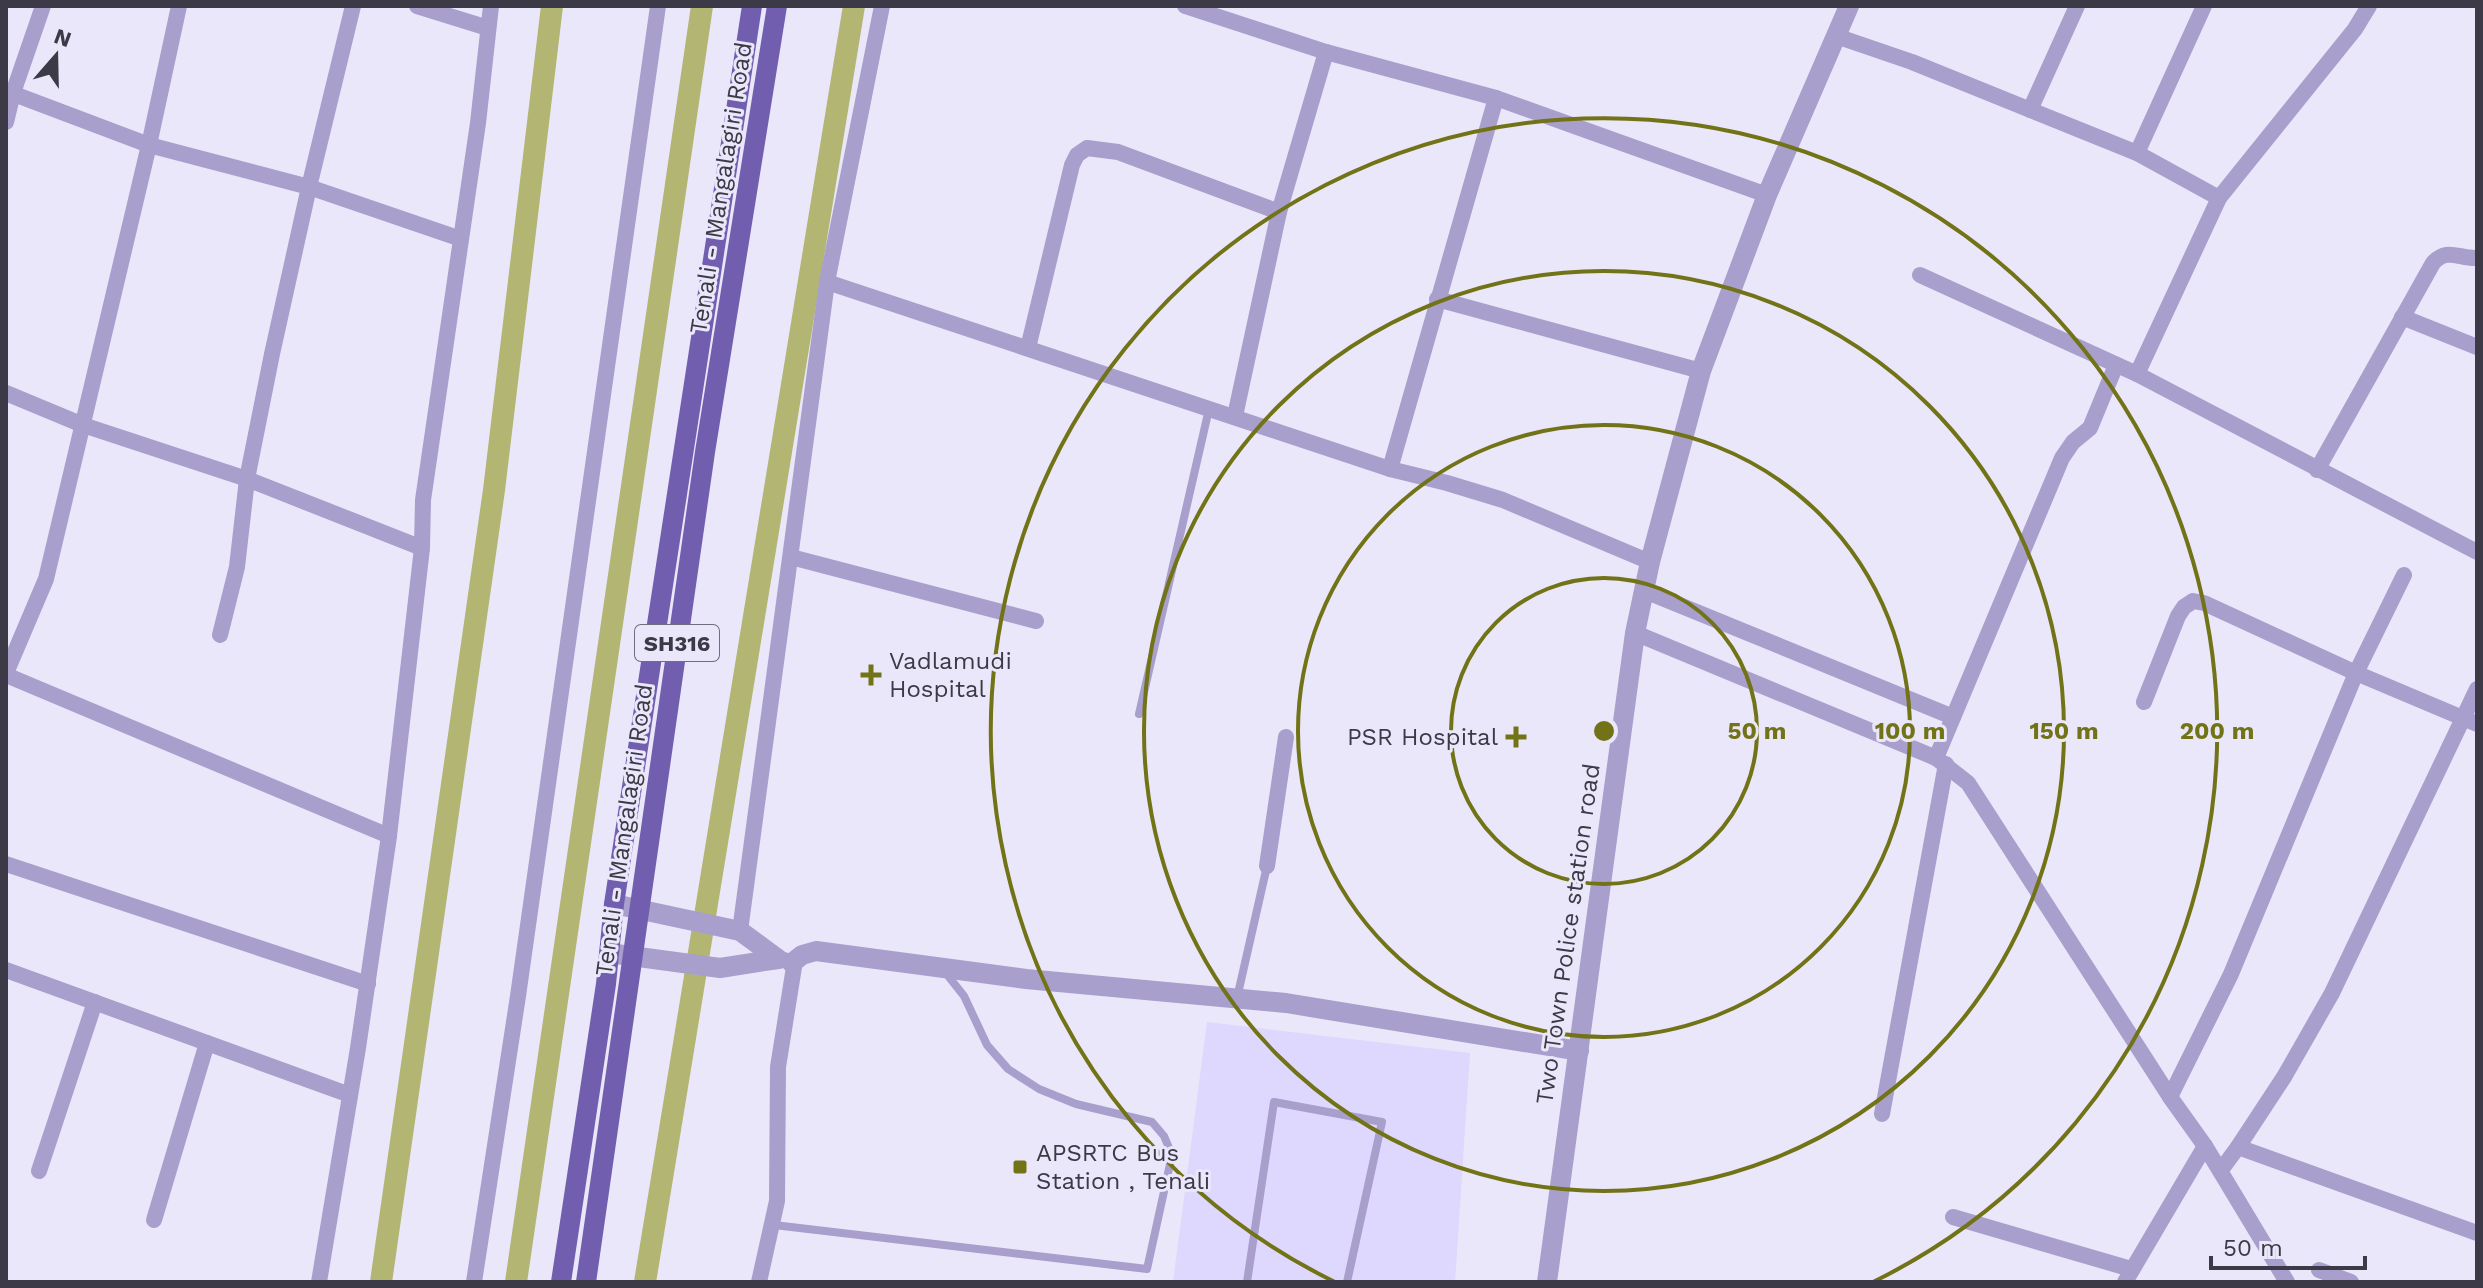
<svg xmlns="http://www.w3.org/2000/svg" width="2483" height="1288" viewBox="0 0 2483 1288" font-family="'Work Sans',sans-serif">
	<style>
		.built { fill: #ded7fe }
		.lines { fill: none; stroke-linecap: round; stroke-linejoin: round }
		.canal { stroke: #b3b573; stroke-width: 22 }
		.service { stroke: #a89fcc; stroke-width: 8 }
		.minor { stroke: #a89fcc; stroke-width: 16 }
		.tertiary { stroke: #a89fcc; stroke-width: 20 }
		.primary { stroke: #725eaf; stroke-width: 20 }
		.ring { fill: none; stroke: #727217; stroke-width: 4 }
		.poi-dot { fill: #727217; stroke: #eae7fa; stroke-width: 3 }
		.labels { text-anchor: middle; stroke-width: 6; stroke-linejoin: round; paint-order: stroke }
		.shield { fill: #eae7fa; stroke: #706e7c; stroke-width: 2 }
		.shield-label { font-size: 22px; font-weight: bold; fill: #3c3a46 }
		.street-label { font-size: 24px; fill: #3c3a46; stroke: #eae7fa }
		.poi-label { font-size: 24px; fill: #3c3a46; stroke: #eae7fa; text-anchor: start }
		.centre { fill: #727217; stroke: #eae7fa; stroke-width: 4 }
		.ring-label { font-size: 24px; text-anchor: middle; font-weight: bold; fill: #727217; stroke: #eae7fa; stroke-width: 6; stroke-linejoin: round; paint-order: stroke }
	</style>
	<rect width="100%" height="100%" fill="#eae7fa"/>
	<path class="built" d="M1207 1022 1470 1053 1455 1282H1173Z"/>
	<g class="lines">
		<g class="canal">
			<path d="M381 1282 494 490 552 6"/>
			<path d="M516 1282 702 6"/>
			<path d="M645 1282 854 6"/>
		</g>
		<g class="service">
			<path d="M1139 714 1209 409"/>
			<path d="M1237 998 1267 866"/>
			<path d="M774 1225 1147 1269 1172 1155 1164 1136 1152 1122 1076 1104 1039 1089 1008 1069 987 1045 964 996 945 972"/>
			<path d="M1247 1282 1274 1102 1382 1122 1347 1282"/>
		</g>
		<g class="minor">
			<path d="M417 6 488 28"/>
			<path d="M1185 6 1326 52 1496 98 1767 195"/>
			<path d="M1836 36 1912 62 2137 153 2219 198"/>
			<path d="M6 91 149 145 309 187 461 239"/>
			<path d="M2030 110 2077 6"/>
			<path d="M6 122 13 93 43 6"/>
			<path d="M2137 153 2204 6"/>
			<path d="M1920 275 2137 374 2477 552"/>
			<path d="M827 282 1390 469 1447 483 1503 500 1650 562"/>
			<path d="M1437 299 1701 371"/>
			<path d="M2402 317 2477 347"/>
			<path d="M1028 348 1072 165 1077 155 1087 148 1118 152 1279 212"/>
			<path d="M2137 374 2219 198 2355 29 2369 6"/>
			<path d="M6 393 83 425 247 479 422 548"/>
			<path d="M1235 416 1279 212 1326 52"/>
			<path d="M1390 469 1496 98"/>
			<path d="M2317 470 2433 263C2447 247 2459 259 2477 258"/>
			<path d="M791 557 1036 621"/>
			<path d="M1645 591 1953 717"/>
			<path d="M1635 633 1936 758 1968 783 2170 1097 2205 1146 2287 1282"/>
			<path d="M220 635 237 567 247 479 272 354 309 187 353 6"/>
			<path d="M6 673 46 579 149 145 179 6"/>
			<path d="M6 675 389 836"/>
			<path d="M2144 702 2178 616 2184 607 2193 601 2204 603 2356 673 2477 724"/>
			<path d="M1936 758 2062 458 2073 442 2090 428 2116 365"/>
			<path d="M6 864 368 984"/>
			<path d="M1267 866 1286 737"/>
			<path d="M740 931 827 282 882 6"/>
			<path d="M6 970 350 1095"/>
			<path d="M2170 1097 2231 974 2356 673 2404 575"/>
			<path d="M1882 1114 1946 764"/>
			<path d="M2238 1147 2284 1077 2332 993 2477 689"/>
			<path d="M2221 1170 2238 1147 2477 1233"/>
			<path d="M39 1171 95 1002"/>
			<path d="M1953 1217 2131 1269"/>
			<path d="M154 1220 207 1043"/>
			<path d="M2319 1270 2351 1282"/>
			<path d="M319 1282 358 1048 389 836 422 548 423 500 478 123 491 6"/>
			<path d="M474 1282 518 996 658 6"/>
			<path d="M759 1282 777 1201 778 1067 794 967 792 963 784 960"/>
			<path d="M2125 1282 2205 1146"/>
		</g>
		<g class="tertiary">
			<path d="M614 904 740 931 778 959"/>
			<path d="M609 953 720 968 778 959"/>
			<path d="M792 963 802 955 816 951 1026 979 1286 1003 1579 1051"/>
			<path d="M1547 1282 1635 633 1650 562 1701 371 1767 195 1849 6"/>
		</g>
		<g class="primary">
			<path d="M561 1282 606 984 614 904 752 6"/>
			<path d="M586 1282 705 452 777 6"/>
		</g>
	</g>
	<g class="ring">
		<circle cx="1604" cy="731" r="153"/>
		<circle cx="1604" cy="731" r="306"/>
		<circle cx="1604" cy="731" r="460"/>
		<path d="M1335 1282A613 613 0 1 1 1873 1282"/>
	</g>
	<g class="poi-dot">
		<path d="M867 663h8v8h8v8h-8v8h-8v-8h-8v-8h8z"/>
		<path d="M1512 725h8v8h8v8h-8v8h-8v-8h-8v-8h8z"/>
		<rect x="1012" y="1159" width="16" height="16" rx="4"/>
	</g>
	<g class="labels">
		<rect class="shield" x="635" y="625" width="84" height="36" rx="6"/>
		<g class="shield-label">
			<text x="677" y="651">SH316</text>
		</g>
		<g class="street-label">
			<text transform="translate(721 188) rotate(-81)" y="8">Tenali - Mangalagiri Road</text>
			<text transform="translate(624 830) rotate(-82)" y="8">Tenali - Mangalagiri Road</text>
			<text transform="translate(1568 934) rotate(-82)" y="8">Two Town Police station road</text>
		</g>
		<g class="poi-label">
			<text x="889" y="669">Vadlamudi<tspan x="889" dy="28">Hospital</tspan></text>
			<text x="1498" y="745" text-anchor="end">PSR Hospital</text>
			<text x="1036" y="1161">APSRTC Bus<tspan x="1036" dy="28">Station , Tenali</tspan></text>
		</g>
	</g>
	<circle cx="1604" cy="731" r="12" class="centre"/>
	<g class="ring-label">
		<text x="1757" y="739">50 m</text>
		<text x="1910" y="739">100 m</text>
		<text x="2064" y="739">150 m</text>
		<text x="2217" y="739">200 m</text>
	</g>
	<rect width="2483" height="1288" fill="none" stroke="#3c3a46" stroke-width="16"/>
	<g transform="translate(56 56) rotate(20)" stroke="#eae7fa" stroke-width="6" paint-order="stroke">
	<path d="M0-6L14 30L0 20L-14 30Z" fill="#3c3a46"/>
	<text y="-12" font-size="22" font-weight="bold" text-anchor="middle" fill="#3c3a46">N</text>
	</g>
	<path d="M2211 1256v12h154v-12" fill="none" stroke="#3c3a46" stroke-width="4"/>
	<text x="2223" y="1256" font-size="24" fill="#3c3a46" stroke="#eae7fa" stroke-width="6" paint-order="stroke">50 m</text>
</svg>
